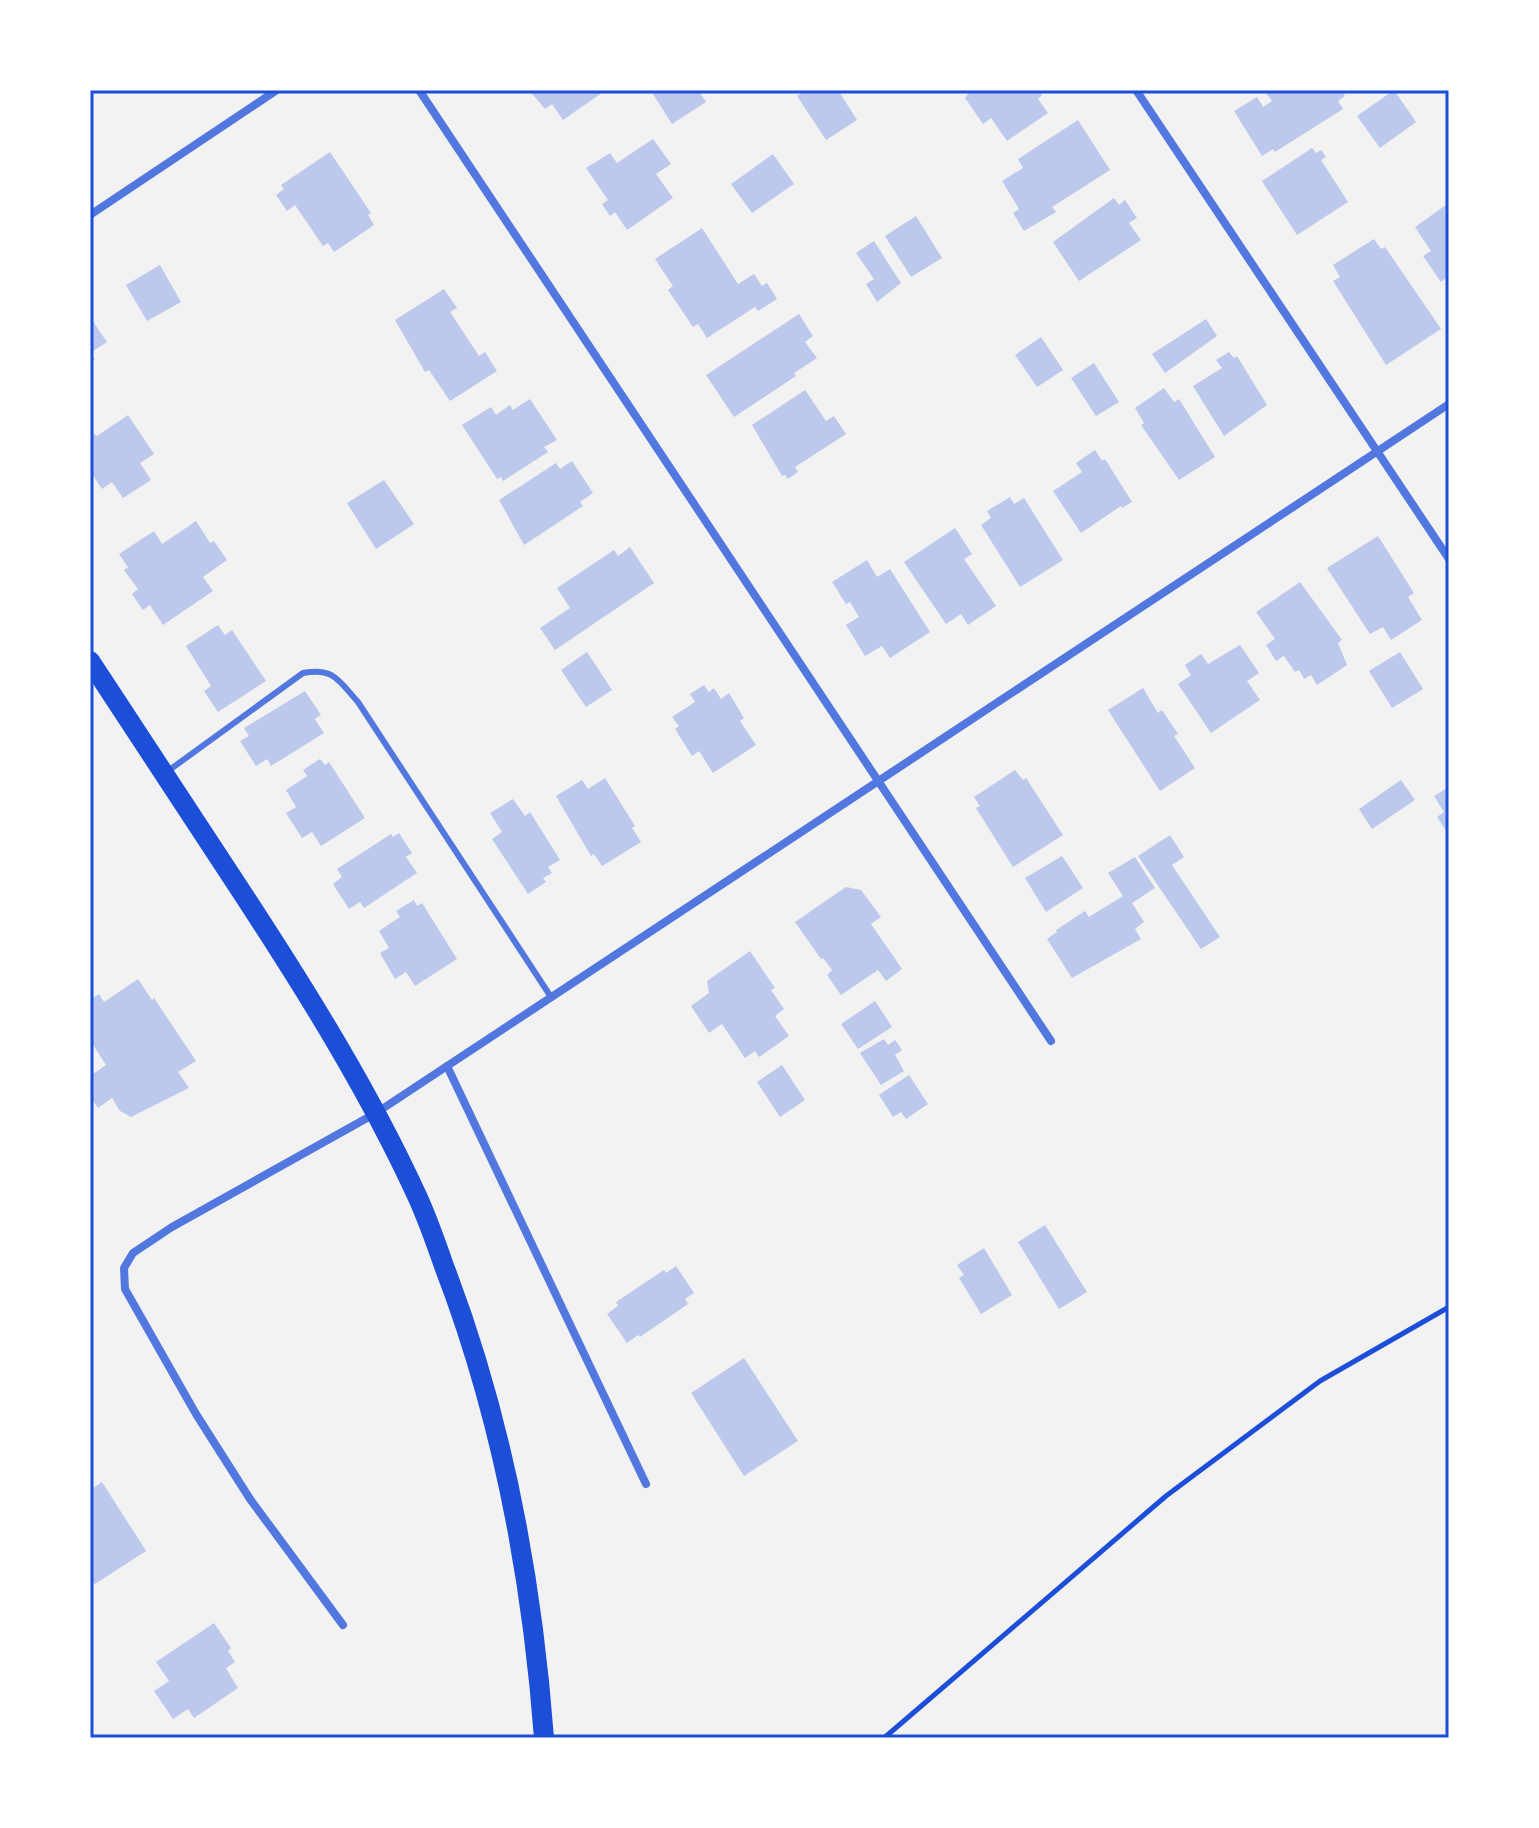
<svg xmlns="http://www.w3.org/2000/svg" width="1539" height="1828" viewBox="0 0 1539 1828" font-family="Arial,sans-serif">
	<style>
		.building { fill: #bdc9ec }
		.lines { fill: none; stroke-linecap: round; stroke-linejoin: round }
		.path { stroke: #1d4ed8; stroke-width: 5 }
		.service { stroke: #5277de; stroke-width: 6 }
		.minor { stroke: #5277de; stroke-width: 8 }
		.primary { stroke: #1d4ed8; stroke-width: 20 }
		.neatline { fill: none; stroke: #1d4ed8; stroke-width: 3 }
	</style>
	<rect width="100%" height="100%" fill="#f2f2f2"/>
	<g class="building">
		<path d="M529 90H606L563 120 552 104 545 109Z"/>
		<path d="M659 90H698L706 102 672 124 653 94Z"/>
		<path d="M805 90H838L857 120 826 140 797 96Z"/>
		<path d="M971 90H1040L1042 95 1038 99 1048 113 1007 141 991 118 983 124 965 98Z"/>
		<path d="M1272 90H1341L1345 96 1338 101 1343 109 1275 152 1273 149 1262 156 1234 111 1257 97 1263 107 1272 101 1266 93Z"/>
		<path d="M1394 90 1416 122 1380 148 1357 116Z"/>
		<path d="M1078 120 1110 170 1052 207 1056 212 1024 231 1013 213 1019 209 1002 181 1023 168 1018 159Z"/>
		<path d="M653 139 671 164 656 174 673 198 627 230 615 212 610 216 602 204 608 200 586 168 610 153 617 163Z"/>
		<path d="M1312 148 1316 153 1321 150 1326 157 1321 160 1348 202 1297 235 1262 181Z"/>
		<path d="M330 152 371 213 368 215 374 225 334 252 328 243 323 246 295 205 287 211 276 195 284 189 281 185Z"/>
		<path d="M773 154 794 184 752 213 731 184Z"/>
		<path d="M1114 198 1119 205 1125 200 1137 218 1129 223 1141 240 1079 281 1053 242Z"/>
		<path d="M1446 205 1449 209V283L1446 278 1441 282 1423 256 1431 251 1415 227Z"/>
		<path d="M916 216 942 258 911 277 885 236Z"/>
		<path d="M702 228 738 284 754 274 762 286 767 283 777 299 758 311 755 307 707 338 698 324 693 327 668 290 673 286 655 259Z"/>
		<path d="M1374 239 1381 249 1385 247 1441 329 1386 365 1333 281 1340 277 1333 265Z"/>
		<path d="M874 241 901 283 877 302 866 284 874 279 856 253Z"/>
		<path d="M160 265 181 302 147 321 126 285Z"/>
		<path d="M444 289 457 308 450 312 479 356 485 352 497 371 450 401 429 370 425 372 395 320Z"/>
		<path d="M799 314 813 336 805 342 817 358 794 373 796 376 734 417 706 375Z"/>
		<path d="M90 317 107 342 90 353 95 359 90 363Z"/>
		<path d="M1206 319 1217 336 1165 373 1152 354Z"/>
		<path d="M1041 337 1063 370 1037 387 1015 355Z"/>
		<path d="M1229 352 1234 358 1237 356 1267 405 1224 436 1193 386 1222 368 1216 360Z"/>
		<path d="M1094 363 1119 402 1096 416 1071 378Z"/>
		<path d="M1164 388 1174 402 1179 399 1215 457 1179 480 1141 425 1144 423 1135 408Z"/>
		<path d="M805 390 826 421 834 416 846 434 795 467 798 472 788 479 785 475 782 476 752 425Z"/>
		<path d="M530 399 557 440 544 447 548 452 503 481 501 477 497 479 462 425 491 407 496 415 510 405 513 410Z"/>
		<path d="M128 415 154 454 140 463 151 480 123 498 112 482 102 489 90 471V437L94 434 97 436Z"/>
		<path d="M1095 450 1102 461 1105 459 1132 502 1122 508 1121 506 1081 533 1053 491 1082 472 1076 463Z"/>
		<path d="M572 461 593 493 580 502 583 506 524 545 499 500 556 463 560 469Z"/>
		<path d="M384 480 414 524 376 549 347 503Z"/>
		<path d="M1010 497 1014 504 1024 498 1063 560 1020 587 981 525 991 518 987 511Z"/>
		<path d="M196 521 210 543 214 541 227 560 203 577 213 591 163 625 150 605 143 610 132 594 138 589 124 570 128 567 119 554 154 531 162 544Z"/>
		<path d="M955 528 972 554 964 559 996 606 968 625 961 614 946 624 904 562Z"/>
		<path d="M1378 536 1414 593 1408 597 1422 620 1391 640 1383 627 1370 634 1327 568Z"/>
		<path d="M630 547 654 583 555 650 540 628 570 608 557 588 614 550 618 556Z"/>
		<path d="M867 560 877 577 890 569 930 632 890 658 882 646 865 656 846 625 859 617 850 602 846 604 832 582Z"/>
		<path d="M1300 582 1342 640 1338 643 1347 665 1317 685 1311 675 1304 679 1299 670 1295 672 1284 656 1276 661 1266 645 1275 639 1256 612Z"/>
		<path d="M218 625 225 635 232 630 266 681 218 712 204 691 211 686 186 646Z"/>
		<path d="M1240 645 1259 673 1247 681 1260 700 1211 733 1178 684 1191 675 1185 665 1201 654 1208 664Z"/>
		<path d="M587 652 612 690 586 707 561 670Z"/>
		<path d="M1400 652 1423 689 1392 708 1369 671Z"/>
		<path d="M704 685 709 692 714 688 721 699 729 693 744 718 740 721 756 745 713 773 699 751 692 756 675 729 679 726 672 717 695 702 690 694Z"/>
		<path d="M1143 688 1158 713 1162 710 1178 734 1174 736 1195 768 1160 791 1108 710Z"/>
		<path d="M305 691 321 715 315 719 324 733 271 766 267 759 256 766 240 741 249 736 244 728Z"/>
		<path d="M320 759 325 765 329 762 365 818 321 846 312 832 302 838 286 813 296 807 286 790 307 776 303 770Z"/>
		<path d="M1015 770 1023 780 1026 778 1063 835 1013 867 976 808 980 806 974 797Z"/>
		<path d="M605 778 635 826 632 828 641 842 602 866 594 854 591 856 556 796 582 780 588 789Z"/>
		<path d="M1401 780 1415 800 1372 829 1359 809Z"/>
		<path d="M1449 787V835L1437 817 1444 812 1434 796Z"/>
		<path d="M513 799 525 816 530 812 560 860 548 867 552 873 543 878 546 882 528 894 492 839 502 832 490 813Z"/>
		<path d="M399 833 412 853 406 857 417 873 364 908 360 902 349 909 333 884 342 877 337 869 391 834 393 837Z"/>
		<path d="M1170 835 1184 857 1172 865 1220 937 1201 949 1138 856Z"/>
		<path d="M1062 856 1083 888 1046 912 1025 878Z"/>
		<path d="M1135 857 1155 888 1132 903 1144 922 1135 929 1141 939 1072 978 1047 939 1057 932 1056 930 1085 911 1089 917 1123 896 1108 873Z"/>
		<path d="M846 887 861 890 881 917 871 924 902 969 886 981 878 970 841 995 827 975 832 970 823 958 821 959 795 922Z"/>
		<path d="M414 900 417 906 422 903 457 959 415 986 406 972 395 979 380 953 389 948 379 931 400 917 396 911Z"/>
		<path d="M750 951 775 988 771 990 784 1009 775 1016 789 1036 759 1057 755 1051 745 1058 722 1024 709 1033 691 1006 709 993 707 981Z"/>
		<path d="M138 979 152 1000 154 998 196 1061 178 1072 189 1088 131 1117 120 1111 112 1098 98 1108 90 1096V1076L106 1065 90 1040V1000L99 994 104 1002Z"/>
		<path d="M875 1001 892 1027 858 1049 841 1024Z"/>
		<path d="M884 1039 888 1045 895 1040 902 1050 895 1055 904 1071 881 1085 860 1053Z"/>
		<path d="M782 1065 805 1100 780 1117 757 1082Z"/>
		<path d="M909 1075 928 1104 906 1119 901 1112 893 1117 879 1095Z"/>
		<path d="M1045 1225 1087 1292 1059 1309 1018 1242Z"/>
		<path d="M984 1248 1012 1295 981 1314 959 1278 964 1275 957 1265Z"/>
		<path d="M676 1266 694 1293 685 1299 688 1304 640 1337 638 1335 627 1343 607 1314 618 1306 616 1302 664 1270 666 1273Z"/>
		<path d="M744 1358 798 1441 744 1476 691 1393Z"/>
		<path d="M102 1482 146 1551 95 1584 90 1577V1490Z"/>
		<path d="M214 1623 231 1648 228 1651 235 1662 226 1668 238 1688 194 1718 188 1709 173 1719 154 1691 169 1681 156 1662Z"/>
	</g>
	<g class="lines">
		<path class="path" d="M884 1738 1166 1496 1320 1381 1449 1307"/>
		<path class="service" d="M168 771 303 673C334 667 339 681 358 702L551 997"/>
		<g class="minor">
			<path d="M419 90 1051 1041"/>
			<path d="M1136 90 1449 559"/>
			<path d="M90 215 277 90"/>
			<path d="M447 1066 646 1484"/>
			<path d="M343 1625 250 1499 196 1414 125 1289 124 1268 133 1253 172 1227 376 1113 1449 404"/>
		</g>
		<path class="primary" d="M90 661C141 739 192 816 243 894 307 992 369 1091 418 1198 428 1220 436 1243 444 1266 502 1417 532 1577 544 1738"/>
	</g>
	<rect width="1539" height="1828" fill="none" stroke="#ffffff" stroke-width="184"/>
	<rect x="92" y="92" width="1355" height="1644" class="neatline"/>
</svg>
